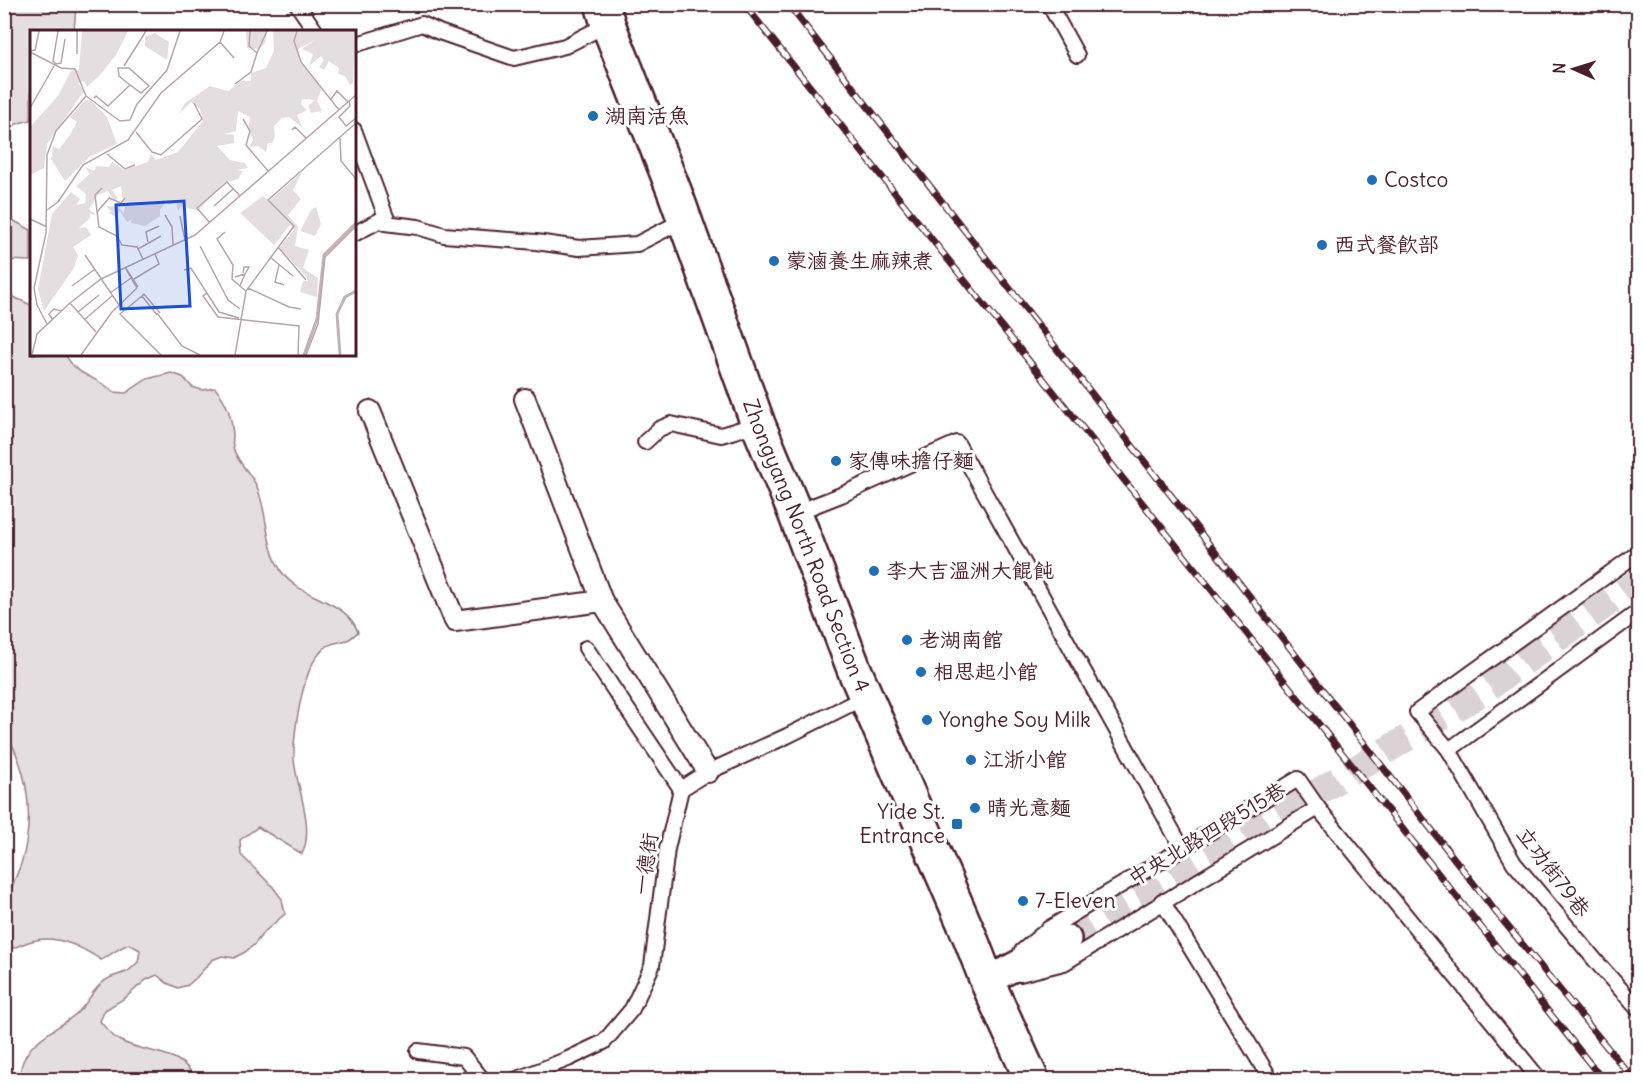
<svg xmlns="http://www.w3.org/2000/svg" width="1643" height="1084" viewBox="0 0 1643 1084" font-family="Delius,'LXGW WenKai TC',sans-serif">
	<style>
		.green { fill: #e5dee0; stroke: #987e86; stroke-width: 1.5 }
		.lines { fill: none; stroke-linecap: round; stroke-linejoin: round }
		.minor-tunnel { stroke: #dbd2d5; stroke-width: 27; stroke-dasharray: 27 14; stroke-linecap: butt }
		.service-casing { stroke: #4a1f2b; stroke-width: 18 }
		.pedestrian-casing { stroke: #4a1f2b; stroke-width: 24 }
		.minor-casing { stroke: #4a1f2b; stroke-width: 32 }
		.tertiary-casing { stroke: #4a1f2b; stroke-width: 38 }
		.service { stroke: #fff; stroke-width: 14 }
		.pedestrian { stroke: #fff; stroke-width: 20 }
		.minor { stroke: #fff; stroke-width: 27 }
		.tertiary { stroke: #fff; stroke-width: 33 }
		.rail-casing { stroke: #4a1f2b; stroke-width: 7 }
		.rail { stroke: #fff; stroke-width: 4.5; stroke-dasharray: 14; stroke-linecap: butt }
		.poi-dot { fill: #1f6fb2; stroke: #fff; stroke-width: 2 }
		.labels { text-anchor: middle; stroke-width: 6; stroke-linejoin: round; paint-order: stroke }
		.poi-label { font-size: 21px; fill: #4a1f2b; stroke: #fff; text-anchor: start }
		.street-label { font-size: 21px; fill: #4a1f2b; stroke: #fff }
		.inset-river { fill: none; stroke: #c1b3b6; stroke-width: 3 }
		.inset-road { fill: none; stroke: #b7a5aa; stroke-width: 1.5 }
		.view { fill: #1d4ed8; fill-opacity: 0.15; stroke: #1d4ed8; stroke-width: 3 }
		.inset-edge { fill: none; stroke: #4a1f2b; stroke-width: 3 }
	</style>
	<rect width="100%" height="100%" fill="#fff"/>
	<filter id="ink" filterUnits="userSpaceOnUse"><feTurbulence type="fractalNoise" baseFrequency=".0167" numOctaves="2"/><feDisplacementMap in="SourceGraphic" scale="12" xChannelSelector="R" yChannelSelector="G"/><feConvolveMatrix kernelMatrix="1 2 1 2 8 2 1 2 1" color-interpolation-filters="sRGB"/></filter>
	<g filter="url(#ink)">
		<g class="green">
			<path d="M4 5H76L74 31 32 32 31 120 19 123 5 130Z"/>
			<path d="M5 216 31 230V261L5 260Z"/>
			<path d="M5 293 31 305 32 354H65C77 377 96 376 114 392L126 393 147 379 171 373 183 377 192 387 202 390 215 388C227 401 231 415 233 434 233 438 232 443 233 447 237 463 251 473 257 487 268 514 265 545 281 571 300 600 346 598 358 632 354 635 351 639 347 640 334 644 328 642 319 654 302 673 293 734 294 760 297 789 315 827 302 854L258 827 240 840 241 855 273 887 282 899 285 914 263 933 255 944 245 952 234 958 222 956 212 960 196 978 188 985 178 988 167 983 157 975 146 980 125 998 105 1010 100 1021C105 1027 110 1034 117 1039 142 1055 181 1047 195 1079H19C22 1039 54 1034 78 1012 89 1002 93 988 106 980 113 975 121 975 128 971 131 969 135 965 138 962L140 950 129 944C118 948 111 955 101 960 82 947 56 934 32 941 24 943 16 947 9 950L5 948C4 936 2 913 5 902 6 898 9 894 11 890 14 881 18 872 21 864 35 819 29 770 4 730Z"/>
		</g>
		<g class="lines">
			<path class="minor-tunnel" d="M1067 939 1245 836 1473 698 1638 582"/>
			<g class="service-casing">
				<g id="service">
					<path d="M297 4 316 32"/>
					<path d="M1049 4 1077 55"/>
					<path d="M354 45 422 24 439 32 514 58 565 46 608 24"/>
					<path d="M354 130 386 217"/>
					<path d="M354 234 386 217 385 223 418 227 444 235 536 242 579 248 637 244 684 220"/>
					<path d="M645 442 659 429 671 424 721 435 758 424"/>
					<path d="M795 513 841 495 957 443 1182 848"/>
					<path d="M1638 553 1417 712 1449 750 1514 863 1600 966 1638 1009"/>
					<path d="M586 648 681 789"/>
					<path d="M1449 750 1638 612"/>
					<path d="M1162 901 1271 1080"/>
					<path d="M1021 952 1048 929 1298 779 1318 808 1540 1080"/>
					<path d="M1020 974 1064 963 1318 808"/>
					<path d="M418 1051 464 1057 483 1080"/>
					<path d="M515 1080 568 1059 604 1042 632 1009 652 966 667 849 681 789 708 772 787 736 867 696"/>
				</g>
			</g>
			<g class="pedestrian-casing">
				<g id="pedestrian">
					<path d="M525 399 602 601 708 772"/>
					<path d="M370 411 455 621 602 601"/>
				</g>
			</g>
			<g class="minor-casing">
				<path id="minor" d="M987 981 1067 939"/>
			</g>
			<g class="tertiary-casing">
				<g id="tertiary">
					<path id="s1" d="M602 4 608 24 675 193 758 424 795 513 854 669 970 937 987 981 1032 1080"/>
				</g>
			</g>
			<use href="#service" class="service"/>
			<use href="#pedestrian" class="pedestrian"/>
			<use href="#minor" class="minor"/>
			<use href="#tertiary" class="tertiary"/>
			<g class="rail-casing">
				<g id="rail">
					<path d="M744 4 1603 1080"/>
					<path d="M788 4 1495 911 1634 1080"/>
				</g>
			</g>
			<use href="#rail" class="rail"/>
		</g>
	</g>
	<g class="poi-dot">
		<circle cx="593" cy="116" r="6"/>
		<circle cx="1372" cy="180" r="6"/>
		<circle cx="1322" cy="245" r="6"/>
		<circle cx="774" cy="261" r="6"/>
		<circle cx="836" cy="461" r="6"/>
		<circle cx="874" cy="571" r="6"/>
		<circle cx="907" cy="640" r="6"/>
		<circle cx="921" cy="672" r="6"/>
		<circle cx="927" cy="720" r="6"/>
		<circle cx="971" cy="760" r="6"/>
		<circle cx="975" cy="808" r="6"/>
		<rect x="951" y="818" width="12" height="12" rx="3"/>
		<circle cx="1023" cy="901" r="6"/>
	</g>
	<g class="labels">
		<g class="poi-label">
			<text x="605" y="123">湖南活魚</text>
			<text x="1384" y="187">Costco</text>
			<text x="1334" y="252">西式餐飲部</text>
			<text x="786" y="268">蒙滷養生麻辣煮</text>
			<text x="848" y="468">家傳味擔仔麵</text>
			<text x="886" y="578">李大吉溫洲大餛飩</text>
			<text x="919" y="647">老湖南館</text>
			<text x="933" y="679">相思起小館</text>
			<text x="939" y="727">Yonghe Soy Milk</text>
			<text x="983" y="767">江浙小館</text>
			<text x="987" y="815">晴光意麵</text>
			<text x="945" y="819" text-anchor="end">Yide St.<tspan x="945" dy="24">Entrance</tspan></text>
			<text x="1035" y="908">7-Eleven</text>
		</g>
		<g class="street-label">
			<text dy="7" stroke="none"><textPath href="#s1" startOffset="579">Zhongyang North Road Section 4</textPath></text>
			<text transform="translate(1207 834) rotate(-31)" y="7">中央北路四段515巷</text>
			<text transform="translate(646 864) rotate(-81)" y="7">一德街</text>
			<text transform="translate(1553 872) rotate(53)" y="7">立功街79巷</text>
		</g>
	</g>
	<g transform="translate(30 30)">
		<rect width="326" height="326" fill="#fff"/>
		<path d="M52 1H98L86 25 69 46 57 57 54 51 48 53 54 61 17 114 14 138 0 145V97L28 66 41 41 49 39ZM216 1H237L235 13 229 19 217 18ZM243 1H325L323 53 320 55 315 46 308 44 309 38 299 31 294 40 289 37 294 30 291 26 279 36 283 24 272 19 285 10 268 19 271 32 292 58 287 70 292 81 281 83 278 76 285 70 272 69 271 74 277 80 267 85 272 97 259 87 252 88 244 96 245 107 242 113H238L236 122 228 116 219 117 223 110 218 100 220 87 208 81 206 101 194 104 204 105V113L187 116 200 130 215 133 218 138 207 140 213 141 208 149 194 153 168 181 151 176 148 181 146 172 139 175 136 172 130 180V186L115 196 101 193 102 189 97 192 90 181 86 187 79 183 81 181 76 176H87L94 183 95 174H108L93 172 91 156 82 160 88 168 84 171 78 161 68 165 59 179 66 185 60 184V188L49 198 56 197 61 205 43 217 48 225 44 238 14 281 8 259 22 184 41 162 50 169 46 175 55 173 56 164 46 156 60 144 55 137 64 141 66 136 79 137 82 132 94 140 118 132 121 124 126 130 148 122 173 91 170 79 161 72 149 84 155 73 180 56 198 61 211 51H221V43L236 38 244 21ZM125 3 139 12 137 30 115 16V7ZM55 70 61 71 77 87 87 114 59 127 35 151 21 129 23 116 29 119 40 105 47 92 40 87ZM272 142 263 160 271 169 258 185 268 197 265 216 279 220 273 238 288 248 287 267 270 262 273 251H278L276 246 249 218 264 200 260 195 244 215 210 183 233 166 239 171ZM286 177 291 194 285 206 270 201 281 180Z" fill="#e5dee0"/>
		<path class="inset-river" d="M274 325 287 289 294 225 326 193M310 325 307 284 315 267 326 261"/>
		<path class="inset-road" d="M28 1 23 31 26 34 31 33 35 9M220 1 219 16 227 23 237 1M267 1 264 11 271 32 309 80M190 12 204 28M0 21 5 20 9 1M0 22 31 38 45 39 56 66M47 24V1M94 36 116 1M205 54 221 42 227 23M56 66 90 91 100 90 107 74 137 40 150 1M64 68 66 66 78 76 100 55 111 63 119 56 99 38H88L89 46 100 55M301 69 307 61 318 72M319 70 320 76 309 87 316 96 326 88M0 78 24 36M213 89 220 101 216 115 238 141M262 100 265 97 276 108M106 102 122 122 131 125 172 89 164 73M310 108 311 131 326 149M77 124 95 139 105 135M72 158 65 165 69 197 87 206 92 215 107 217 113 229M79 168 91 173 95 168M184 176 203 159M17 180 28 172 53 135 98 110 131 63 190 12 194 1M67 182 80 167M135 185 142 197 143 215M150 186 155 210M0 189 17 197M180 193 167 178 197 152 210 166M195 202 187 209 203 235 202 249 210 256M118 212 116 202 129 196M170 216 198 270 210 279M248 217 276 250M108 219 131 206M55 225 89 275M240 227 263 246M249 235 245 252 254 255M95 237 108 257M96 239 107 258M154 240 161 238 189 282 209 288M213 243 214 237H219L215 244M205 247 215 244 210 256 216 261M104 249 129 234 125 224M42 256 65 239M218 258 259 277 271 279M80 263 101 248M177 263 173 266 188 287 269 296 268 325M112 266 90 284 131 325M112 266 114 264 130 283M112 266 127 285M40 273 66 302M48 282 69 265M127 283 152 316 170 325M22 289 19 284 24 279 31 281M54 290 82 266M17 294 7 275 4 258 16 203 17 125 26 101 56 66M2 325 7 304 40 273 71 249 165 205 326 65M51 325 82 282 107 258M205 325 216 261 264 196 238 170 326 93M276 325 288 294 295 227 326 196"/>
		<path class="view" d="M154 171 160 276 91 279 86 175Z"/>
		<rect width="326" height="326" class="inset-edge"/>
	</g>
	<rect width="1643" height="1084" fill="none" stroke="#fff" stroke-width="24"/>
	<rect x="12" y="12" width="1619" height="1060" fill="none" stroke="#4a1f2b" stroke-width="2" filter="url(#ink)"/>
	<g transform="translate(1574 69) rotate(273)" stroke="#ffffff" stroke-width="4.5" paint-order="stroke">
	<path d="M0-4.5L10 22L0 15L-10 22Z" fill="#4a1f2b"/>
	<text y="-9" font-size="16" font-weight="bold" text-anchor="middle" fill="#4a1f2b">N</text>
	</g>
</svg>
